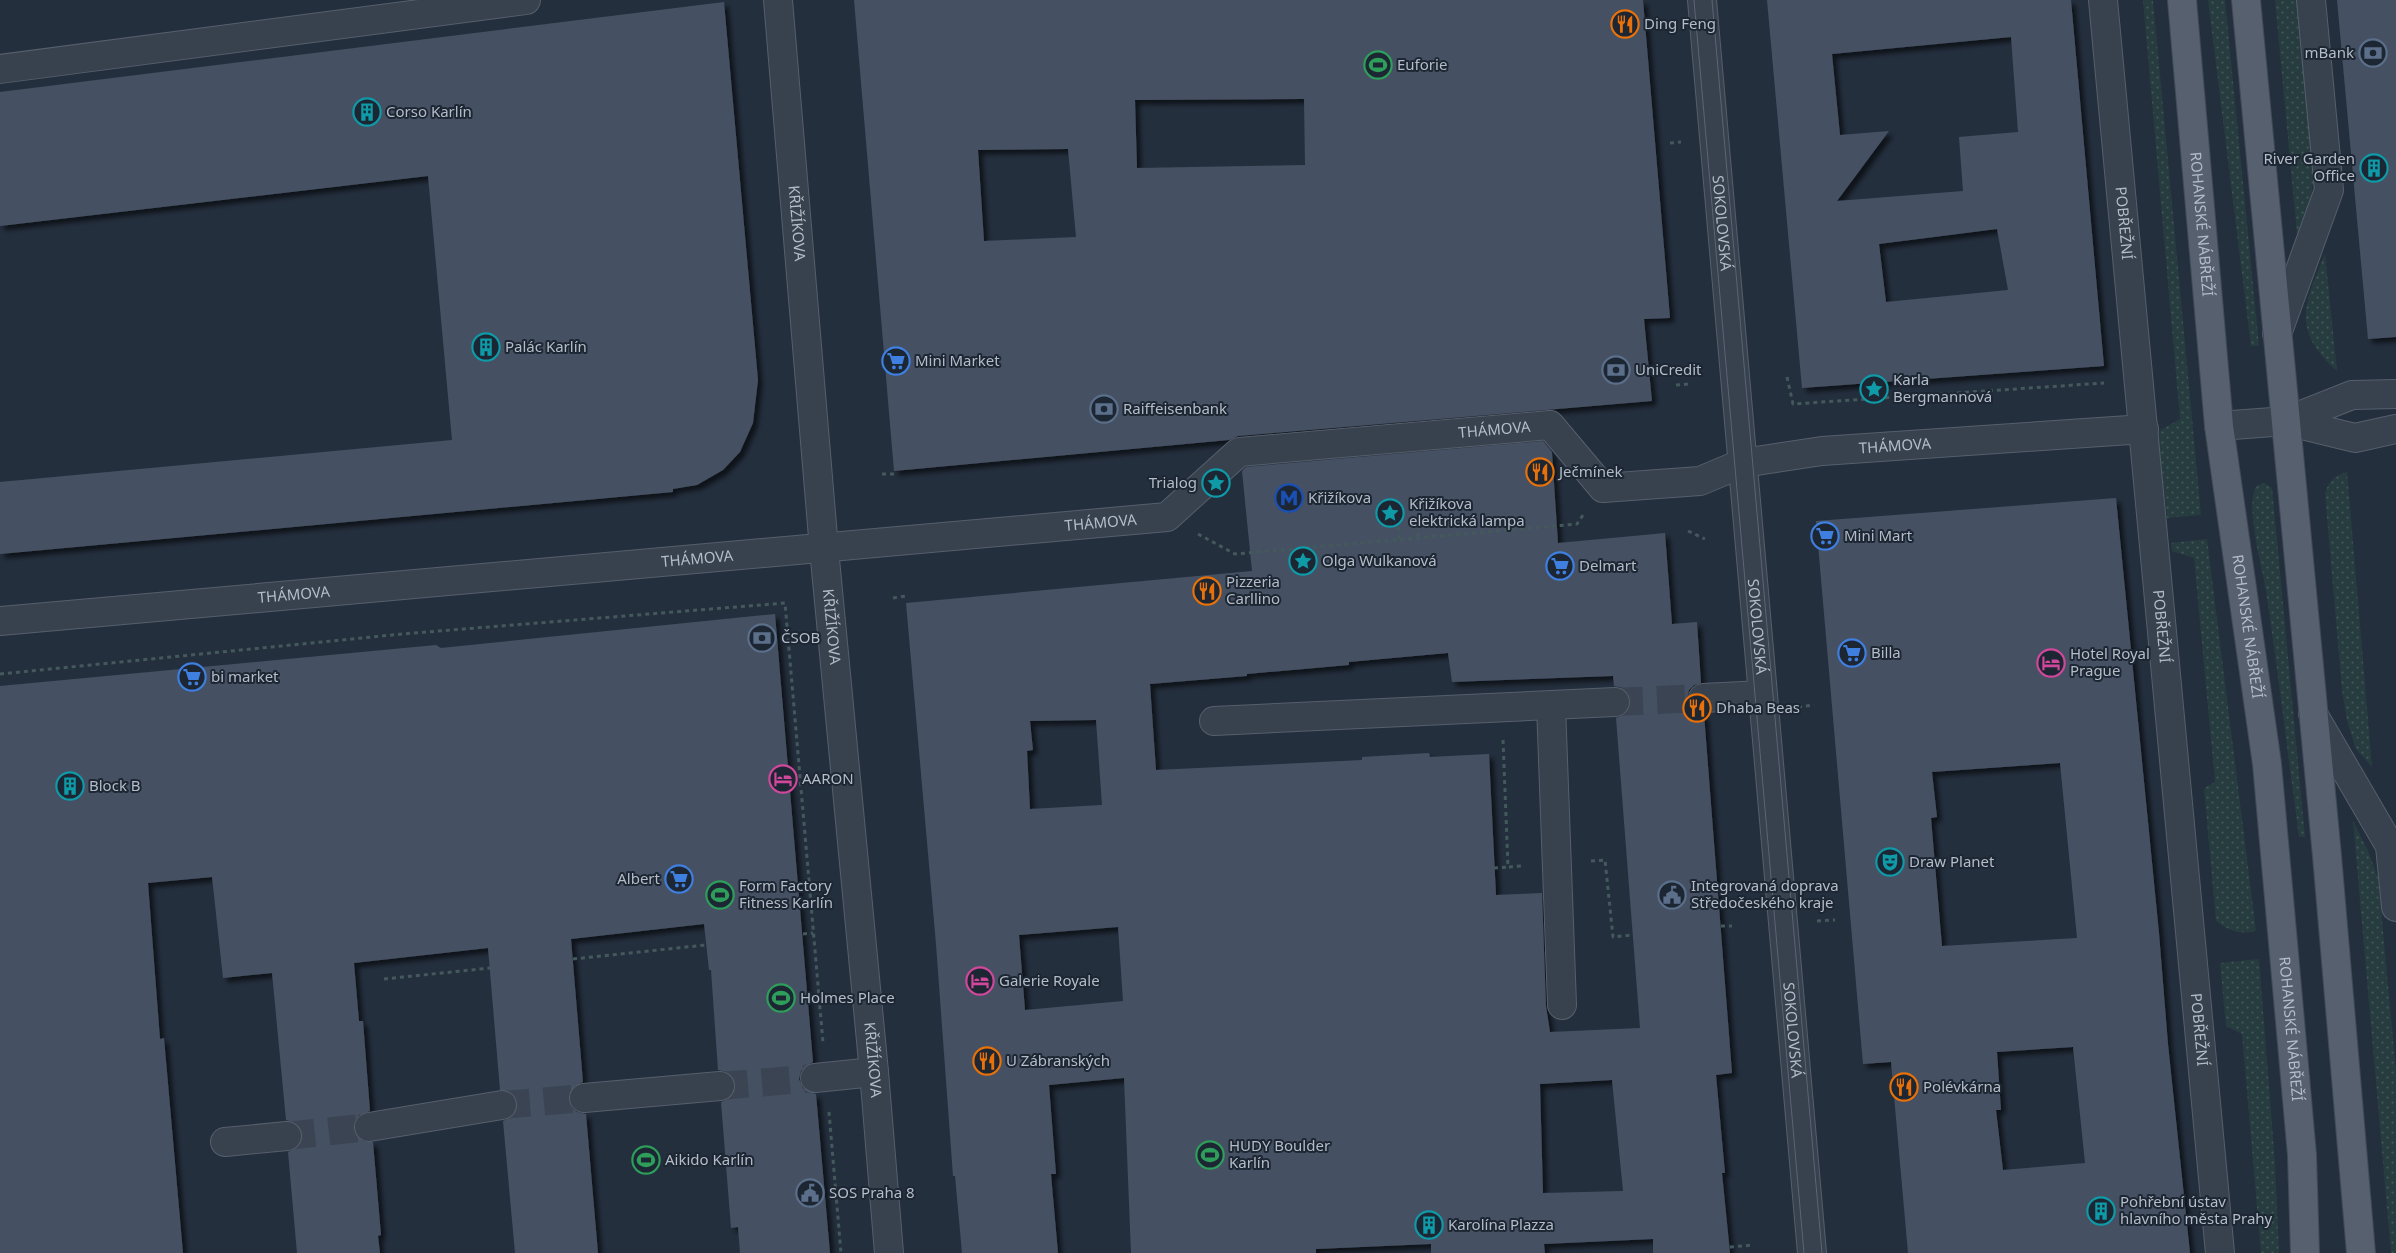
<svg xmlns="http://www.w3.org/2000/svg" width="2396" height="1253" viewBox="0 0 2396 1253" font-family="'Noto Sans',sans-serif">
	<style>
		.grass { fill: url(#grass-dots) }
		.building { fill: #455162; fill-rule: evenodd; filter: url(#shadow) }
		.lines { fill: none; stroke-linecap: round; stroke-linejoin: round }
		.minor-tunnel { stroke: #3a4453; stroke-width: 28; stroke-dasharray: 28 14; stroke-linecap: butt }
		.minor-casing { stroke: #565f6c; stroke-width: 30 }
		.major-casing { stroke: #414a57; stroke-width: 30 }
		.path { stroke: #44595c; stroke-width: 3; stroke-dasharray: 4 4; stroke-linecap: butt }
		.minor { stroke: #38414e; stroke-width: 28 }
		.major { stroke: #56606e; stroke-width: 28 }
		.tram { stroke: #5a6575; stroke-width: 1 }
		.labels { text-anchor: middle; stroke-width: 4; stroke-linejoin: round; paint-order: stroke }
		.poi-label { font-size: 15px; fill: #b4bcc9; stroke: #1d2633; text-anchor: start }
		.street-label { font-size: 15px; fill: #b4bcc9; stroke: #1d2633 }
	</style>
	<defs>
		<pattern id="grass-dots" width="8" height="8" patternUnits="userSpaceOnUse" patternTransform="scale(1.25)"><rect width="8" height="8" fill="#263c3f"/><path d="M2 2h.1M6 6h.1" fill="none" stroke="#435659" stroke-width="1.8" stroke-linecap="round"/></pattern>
		<filter id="shadow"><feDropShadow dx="4.5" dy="4.5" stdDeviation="2.5" flood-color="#0009"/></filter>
	</defs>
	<rect width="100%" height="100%" fill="#242f3e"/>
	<g class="grass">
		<path d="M2143 0H2153L2201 515 2167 518 2157 432 2180 419Z"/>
		<path d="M2208 0H2225L2259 346H2251Z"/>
		<path d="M2275 0H2298L2314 177 2309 207 2301 235 2297 234Z"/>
		<path d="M2325 254 2337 371C2291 330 2304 304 2325 254Z"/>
		<path d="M2347 472 2372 767 2356 749 2347 721 2342 690 2325 494C2328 481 2334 476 2347 472Z"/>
		<path d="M2264 483 2272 488 2305 837H2299C2288 755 2278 672 2266 591 2262 565 2245 508 2256 486Z"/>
		<path d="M2207 539 2256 931C2239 935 2230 931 2216 921L2204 788 2215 782 2194 558 2172 551 2171 543Z"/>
		<path d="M2353 821 2368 851 2378 878 2396 1071V1253H2391Z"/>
		<path d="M2259 959 2275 1163 2279 1253H2261L2242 1034 2226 1026 2220 963Z"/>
	</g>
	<g class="building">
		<path d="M854 0H1643L1670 318 1644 319 1652 401 1238 436 1229 440 894 471ZM1304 99 1305 165 1137 168 1135 100ZM1068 149 1076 237 984 241 978 150Z"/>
		<path d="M1767 0H2071L2104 366 1802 388ZM2011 37 2018 132 1959 137 1963 191 1837 201 1889 131 1840 135 1832 54ZM1997 229 2008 290 1886 302 1879 244Z"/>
		<path d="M2337 0H2396V337L2368 339Z"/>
		<path d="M724 2 758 380 753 423 740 452 723 470 697 485 673 489V492L0 554V482L452 440 428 176 0 226V92Z"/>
		<path d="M1543 441 1552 452 1558 543 1665 533 1672 624 1697 622 1701 683 1694 685 1689 690 1687 699 1690 706 1695 712 1704 714 1732 1073 1716 1075 1725 1173H1722L1730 1253H1653V1239L1544 1244 1545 1253H1431V1244L1316 1249V1253H1131L1124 1078 1049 1085 1056 1174H1051L1058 1253H962L955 1176H953L936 944 906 603 1252 571 1242 471 1246 467ZM1448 653 1452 682 1613 676 1614 686 1623 688 1628 694 1631 702 1629 710 1623 715 1616 718 1640 1028 1550 1032 1546 1006 1542 893 1496 895 1489 754 1430 757 1429 753 1362 757V760L1156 770 1150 684 1247 676V674L1349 665V662ZM1096 720 1102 805 1030 809 1027 751 1033 750 1030 721ZM1118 927 1123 1001 1025 1010 1019 935ZM1612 1080 1623 1191 1543 1193 1540 1084Z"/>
		<path d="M2116 498 2159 933 2168 1044 2190 1253H1908L1891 1062 1863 1064 1816 521ZM2060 763 2077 938 1942 946 1931 818 1937 817 1932 772ZM2073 1047 2085 1163 2003 1170 1996 1110H2001L1997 1052Z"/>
		<path d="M775 614 813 1062 806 1066 801 1071 799 1079 803 1088 808 1092 816 1094 830 1253H740L738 1227 731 1228 721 1102 729 1099 734 1093 735 1084 733 1077 727 1072 718 1070 711 970H709L704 924 571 939 583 1082 575 1086 570 1092 569 1100 571 1107 577 1112 586 1114 598 1253H515L503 1121 512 1117 516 1111 517 1103 514 1095 508 1091 500 1090 488 948 354 963 359 1021H363L370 1111 359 1115 355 1121 354 1129 357 1136 363 1141 373 1142 381 1235 378 1236 380 1253H297L288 1152 296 1148 301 1143 303 1135 299 1127 293 1122 286 1120 272 973 223 978 212 877 148 883 160 1039 164 1038 183 1253H0V686L436 645 441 648Z"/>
	</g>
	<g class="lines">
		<g class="minor-tunnel">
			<path d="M1615 702 1703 698"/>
			<path d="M720 1086 815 1078"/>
			<path d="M502 1105 584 1098"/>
			<path d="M287 1136 369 1127"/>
		</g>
		<g class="minor-casing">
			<g id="minor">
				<path id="s1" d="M778 0 824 549 874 1072 889 1253"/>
				<path id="s2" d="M1702 0 1812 1253"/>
				<path id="s3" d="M2103 0 2220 1253"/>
				<path d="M0 69 526 0"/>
				<path d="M2277 334 2329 190 2311 0"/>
				<path d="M2286 421 2355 438 2396 429"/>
				<path d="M2219 426 2286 421 2352 395 2396 394"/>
				<path id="s4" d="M0 621 1167 517 1239 452 1550 425 1603 488 1700 481 1743 463 1822 451 2144 429"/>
				<path d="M1703 698 1763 695"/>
				<path d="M1551 705 1562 1005"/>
				<path d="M2313 714 2390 846 2396 907"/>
				<path d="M1214 721 1615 702"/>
				<path d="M815 1078 874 1072"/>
				<path d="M584 1098 720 1086"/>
				<path d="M369 1127 502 1105"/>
				<path d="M225 1142 287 1136"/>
			</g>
		</g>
		<g class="major-casing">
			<g id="major">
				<path id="s5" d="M2182 0 2219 426 2267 764 2302 1155 2305 1253"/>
				<path d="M2246 0 2327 856 2361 1253"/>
			</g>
		</g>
		<g class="path">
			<path d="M1670 143 1681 142"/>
			<path d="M1787 377 1793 404 2104 383"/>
			<path d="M1676 385 1689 384"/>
			<path d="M882 474H894"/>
			<path d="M1418 525V538"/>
			<path d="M1399 527V540"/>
			<path d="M1688 531 1705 539"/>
			<path d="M1198 534 1235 554 1577 524 1583 515"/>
			<path d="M893 598 906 596"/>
			<path d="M0 674 402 634 785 603 823 1043"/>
			<path d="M1798 707 1814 705"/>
			<path d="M1503 740 1508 867 1522 866"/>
			<path d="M1591 861 1605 860 1613 937 1632 935"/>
			<path d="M1494 868 1508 867"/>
			<path d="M1817 921 1835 920"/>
			<path d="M1721 926H1732"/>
			<path d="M803 934 813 933"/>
			<path d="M573 959 706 945"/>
			<path d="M384 979 490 968"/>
			<path d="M829 1112 841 1253"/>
			<path d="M1730 1247 1754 1245"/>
		</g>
		<use href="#minor" class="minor"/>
		<use href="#major" class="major"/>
		<g class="tram">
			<path d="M1694 0 1804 1253"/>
			<path d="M1712 0 1822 1253"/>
		</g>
	</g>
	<defs>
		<g id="restaurant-ring" transform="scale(1.4375)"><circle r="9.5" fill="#1d2633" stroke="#e8710a" stroke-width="1.5"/><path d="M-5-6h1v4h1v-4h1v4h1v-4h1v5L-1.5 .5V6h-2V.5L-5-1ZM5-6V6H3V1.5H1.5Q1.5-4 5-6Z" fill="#e8710a"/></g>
		<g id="bank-ring" transform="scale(1.4375)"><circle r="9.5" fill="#1d2633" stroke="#5c6f8a" stroke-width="1.5"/><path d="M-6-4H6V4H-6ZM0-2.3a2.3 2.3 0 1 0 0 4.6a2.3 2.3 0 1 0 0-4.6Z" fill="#5c6f8a"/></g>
		<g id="stadium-ring" transform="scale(1.4375)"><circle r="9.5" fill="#1d2633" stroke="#2e9e5b" stroke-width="1.5"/><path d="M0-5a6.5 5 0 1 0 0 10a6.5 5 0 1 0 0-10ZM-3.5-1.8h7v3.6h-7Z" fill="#2e9e5b"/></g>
		<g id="building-ring" transform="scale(1.4375)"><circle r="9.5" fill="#1d2633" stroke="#0f9aa8" stroke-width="1.5"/><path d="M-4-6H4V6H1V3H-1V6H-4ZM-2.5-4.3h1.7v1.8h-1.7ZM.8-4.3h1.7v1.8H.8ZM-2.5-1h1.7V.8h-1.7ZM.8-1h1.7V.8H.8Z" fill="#0f9aa8"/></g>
		<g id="supermarket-ring" transform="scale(1.4375)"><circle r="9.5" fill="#1d2633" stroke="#3f7fe0" stroke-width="1.5"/><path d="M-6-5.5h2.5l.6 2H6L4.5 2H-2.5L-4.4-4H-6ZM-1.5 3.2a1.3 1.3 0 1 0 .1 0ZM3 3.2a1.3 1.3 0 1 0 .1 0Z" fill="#3f7fe0"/></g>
		<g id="sight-ring" transform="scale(1.4375)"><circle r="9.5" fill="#1d2633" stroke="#0f9aa8" stroke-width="1.5"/><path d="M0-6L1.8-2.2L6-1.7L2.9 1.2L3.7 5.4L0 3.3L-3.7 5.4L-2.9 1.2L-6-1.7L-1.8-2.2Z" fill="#0f9aa8"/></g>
		<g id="metro-ring" transform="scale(1.4375)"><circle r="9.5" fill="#1d2633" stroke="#1a4fb4" stroke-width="1.5"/><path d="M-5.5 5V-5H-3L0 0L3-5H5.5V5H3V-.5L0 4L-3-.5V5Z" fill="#1a4fb4"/></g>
		<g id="hotel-ring" transform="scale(1.4375)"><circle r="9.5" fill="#1d2633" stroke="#d1479c" stroke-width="1.5"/><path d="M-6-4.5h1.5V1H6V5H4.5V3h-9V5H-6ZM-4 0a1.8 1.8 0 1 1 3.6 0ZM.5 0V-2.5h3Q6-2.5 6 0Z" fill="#d1479c"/></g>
		<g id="theatre-ring" transform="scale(1.4375)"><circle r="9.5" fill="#1d2633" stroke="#0f9aa8" stroke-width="1.5"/><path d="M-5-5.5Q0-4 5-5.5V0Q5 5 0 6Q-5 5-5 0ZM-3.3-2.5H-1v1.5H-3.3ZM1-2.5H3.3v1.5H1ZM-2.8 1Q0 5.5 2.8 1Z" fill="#0f9aa8"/></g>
		<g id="civic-ring" transform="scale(1.4375)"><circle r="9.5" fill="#1d2633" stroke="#5c6f8a" stroke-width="1.5"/><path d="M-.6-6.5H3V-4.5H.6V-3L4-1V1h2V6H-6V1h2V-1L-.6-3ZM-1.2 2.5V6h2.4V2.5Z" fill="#5c6f8a"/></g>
	</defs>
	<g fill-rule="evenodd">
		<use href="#restaurant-ring" x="1625" y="24"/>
		<use href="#bank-ring" x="2373" y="53"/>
		<use href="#stadium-ring" x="1378" y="65"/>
		<use href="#building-ring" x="367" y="112"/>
		<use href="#building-ring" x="2374" y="168"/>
		<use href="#building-ring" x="486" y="347"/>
		<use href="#supermarket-ring" x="896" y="361"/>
		<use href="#bank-ring" x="1616" y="370"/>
		<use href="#sight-ring" x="1874" y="389"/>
		<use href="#bank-ring" x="1104" y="409"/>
		<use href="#restaurant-ring" x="1540" y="472"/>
		<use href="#sight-ring" x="1216" y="483"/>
		<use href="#metro-ring" x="1289" y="498"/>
		<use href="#sight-ring" x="1390" y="513"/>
		<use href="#supermarket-ring" x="1825" y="536"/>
		<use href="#sight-ring" x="1303" y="561"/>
		<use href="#supermarket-ring" x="1560" y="566"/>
		<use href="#restaurant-ring" x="1207" y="591"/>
		<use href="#bank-ring" x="762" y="638"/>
		<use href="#supermarket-ring" x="1852" y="653"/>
		<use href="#hotel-ring" x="2051" y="663"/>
		<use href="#supermarket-ring" x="192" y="677"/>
		<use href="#restaurant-ring" x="1697" y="708"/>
		<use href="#hotel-ring" x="783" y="779"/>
		<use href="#building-ring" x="70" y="786"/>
		<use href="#theatre-ring" x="1890" y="862"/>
		<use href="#supermarket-ring" x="679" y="879"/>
		<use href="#stadium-ring" x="720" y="895"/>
		<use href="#civic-ring" x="1672" y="895"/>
		<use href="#hotel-ring" x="980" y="981"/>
		<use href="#stadium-ring" x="781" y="998"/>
		<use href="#restaurant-ring" x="987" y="1061"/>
		<use href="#restaurant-ring" x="1904" y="1087"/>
		<use href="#stadium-ring" x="1210" y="1155"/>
		<use href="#stadium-ring" x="646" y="1160"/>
		<use href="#civic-ring" x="810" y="1193"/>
		<use href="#building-ring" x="2101" y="1211"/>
		<use href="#building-ring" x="1429" y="1225"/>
	</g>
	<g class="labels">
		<g class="poi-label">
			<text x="1644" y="29">Ding Feng</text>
			<text x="2354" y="58" text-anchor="end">mBank</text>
			<text x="1397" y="70">Euforie</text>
			<text x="386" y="117">Corso Karlín</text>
			<text x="2355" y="164" text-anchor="end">River Garden<tspan x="2355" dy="17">Office</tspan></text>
			<text x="505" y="352">Palác Karlín</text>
			<text x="915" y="366">Mini Market</text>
			<text x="1635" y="375">UniCredit</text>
			<text x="1893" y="385">Karla<tspan x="1893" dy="17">Bergmannová</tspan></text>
			<text x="1123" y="414">Raiffeisenbank</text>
			<text x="1559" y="477">Ječmínek</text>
			<text x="1197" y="488" text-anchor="end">Trialog</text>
			<text x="1308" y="503">Křižíkova</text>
			<text x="1409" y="509">Křižíkova<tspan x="1409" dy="17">elektrická lampa</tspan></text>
			<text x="1844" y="541">Mini Mart</text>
			<text x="1322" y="566">Olga Wulkanová</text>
			<text x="1579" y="571">Delmart</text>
			<text x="1226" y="587">Pizzeria<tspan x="1226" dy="17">Carllino</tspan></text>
			<text x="781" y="643">ČSOB</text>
			<text x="1871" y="658">Billa</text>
			<text x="2070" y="659">Hotel Royal<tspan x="2070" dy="17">Prague</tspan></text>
			<text x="211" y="682">bi market</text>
			<text x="1716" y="713">Dhaba Beas</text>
			<text x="802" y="784">AARON</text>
			<text x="89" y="791">Block B</text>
			<text x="1909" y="867">Draw Planet</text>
			<text x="660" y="884" text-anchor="end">Albert</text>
			<text x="739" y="891">Form Factory<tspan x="739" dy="17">Fitness Karlín</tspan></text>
			<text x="1691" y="891">Integrovaná doprava<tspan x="1691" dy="17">Středočeského kraje</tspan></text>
			<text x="999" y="986">Galerie Royale</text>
			<text x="800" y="1003">Holmes Place</text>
			<text x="1006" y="1066">U Zábranských</text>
			<text x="1923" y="1092">Polévkárna</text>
			<text x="1229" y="1151">HUDY Boulder<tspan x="1229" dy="17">Karlín</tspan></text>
			<text x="665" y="1165">Aikido Karlín</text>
			<text x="829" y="1198">SOS Praha 8</text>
			<text x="2120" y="1207">Pohřební ústav<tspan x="2120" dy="17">hlavního města Prahy</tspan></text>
			<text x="1448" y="1230">Karolína Plazza</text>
		</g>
		<g class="street-label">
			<text dy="5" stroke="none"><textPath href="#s1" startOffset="224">KŘIŽÍKOVA</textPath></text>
			<text dy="5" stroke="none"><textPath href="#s2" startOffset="224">SOKOLOVSKÁ</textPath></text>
			<text dy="5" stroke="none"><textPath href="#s3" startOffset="224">POBŘEŽNÍ</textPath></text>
			<text dy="5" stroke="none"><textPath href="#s5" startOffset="225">ROHANSKÉ NÁBŘEŽÍ</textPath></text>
			<text dy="5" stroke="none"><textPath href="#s4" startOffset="1525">THÁMOVA</textPath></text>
			<text dy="5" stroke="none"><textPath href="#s4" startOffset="1960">THÁMOVA</textPath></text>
			<text dy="5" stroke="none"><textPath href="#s4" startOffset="1105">THÁMOVA</textPath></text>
			<text dy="5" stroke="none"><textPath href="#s4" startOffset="700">THÁMOVA</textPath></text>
			<text dy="5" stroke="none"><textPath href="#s4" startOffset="295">THÁMOVA</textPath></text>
			<text dy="5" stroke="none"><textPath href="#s2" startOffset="629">SOKOLOVSKÁ</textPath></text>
			<text dy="5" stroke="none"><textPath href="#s3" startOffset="629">POBŘEŽNÍ</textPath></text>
			<text dy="5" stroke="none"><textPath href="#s5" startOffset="630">ROHANSKÉ NÁBŘEŽÍ</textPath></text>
			<text dy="5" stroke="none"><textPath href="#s1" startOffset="629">KŘIŽÍKOVA</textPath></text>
			<text dy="5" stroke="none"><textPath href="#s5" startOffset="1035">ROHANSKÉ NÁBŘEŽÍ</textPath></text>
			<text dy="5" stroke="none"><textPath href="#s2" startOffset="1034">SOKOLOVSKÁ</textPath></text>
			<text dy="5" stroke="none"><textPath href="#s3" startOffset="1034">POBŘEŽNÍ</textPath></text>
			<text dy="5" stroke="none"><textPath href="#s1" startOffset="1064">KŘIŽÍKOVA</textPath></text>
		</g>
	</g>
</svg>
